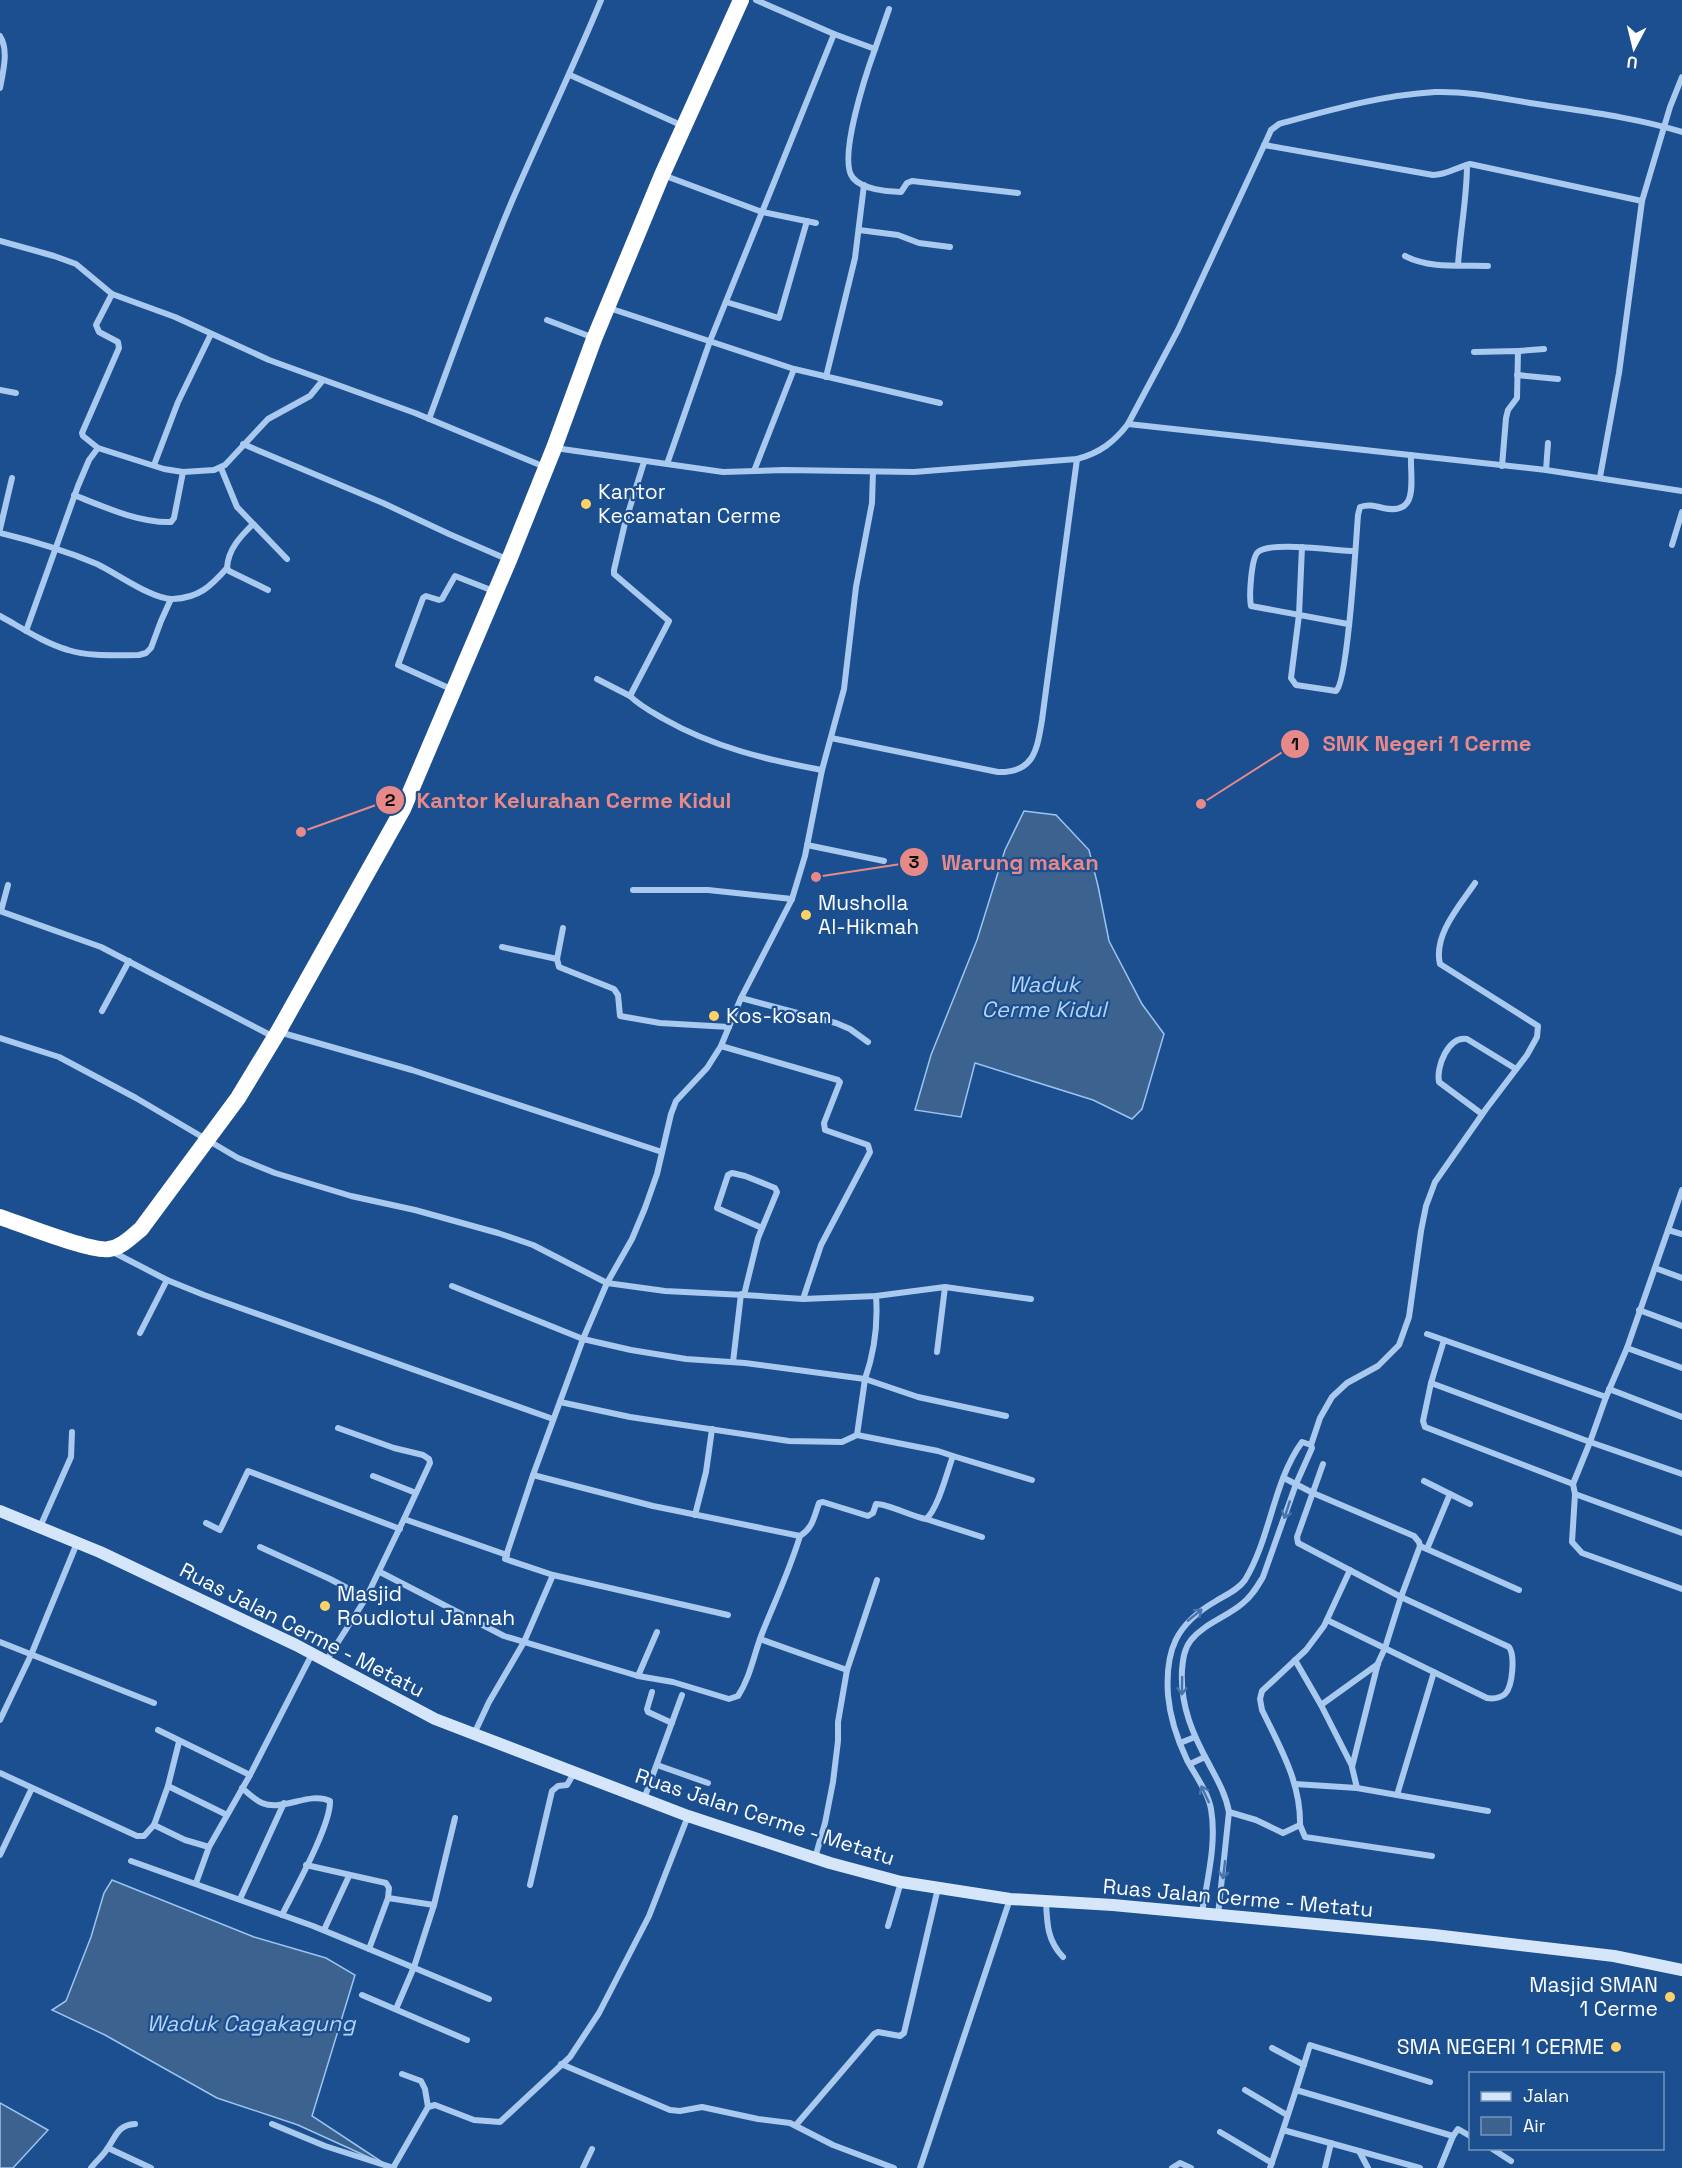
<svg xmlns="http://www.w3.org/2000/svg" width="1682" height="2168" viewBox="0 0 1682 2168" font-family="'Space Grotesk',sans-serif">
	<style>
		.water { fill: #3c6290; stroke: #9cc4f0; stroke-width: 1.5 }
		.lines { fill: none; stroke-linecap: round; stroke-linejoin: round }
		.street { stroke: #a9c9ee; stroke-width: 6 }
		.secondary { stroke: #d6e6fa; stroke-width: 12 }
		.highway { stroke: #fff; stroke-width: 16 }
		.oneway { stroke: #4674ac }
		.poi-dot { fill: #ffd166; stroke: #1b4f8f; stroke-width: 2 }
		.labels { text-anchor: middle; stroke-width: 4.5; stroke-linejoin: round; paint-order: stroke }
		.poi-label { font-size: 21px; fill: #fff; stroke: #1b4f8f; text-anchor: start }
		.street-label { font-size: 21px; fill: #fff; stroke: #1b4f8f }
		.water-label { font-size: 22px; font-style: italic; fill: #b5d3f5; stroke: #1b4f8f }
		.leader { fill: none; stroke: #e88989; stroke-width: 2 }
		.callout-dot { fill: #e88989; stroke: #1b4f8f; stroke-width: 2 }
		.mark-label { font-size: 18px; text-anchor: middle; font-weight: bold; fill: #111 }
		.callout-label { font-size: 22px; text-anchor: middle; font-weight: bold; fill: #e88989; stroke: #1b4f8f; stroke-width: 4.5; stroke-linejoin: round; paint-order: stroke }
	</style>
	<rect width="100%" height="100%" fill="#1b4f8f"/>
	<g class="water">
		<path d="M1024 811 1056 815 1089 850 1098 886 1109 941 1142 1004 1164 1034 1142 1109 1132 1119 1093 1100 975 1063 961 1117 915 1110 931 1055 977 940 1005 850Z"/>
		<path d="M112 1880 254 1937 326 1958 355 1975 312 2116 388 2166 298 2125 217 2098 105 2035 52 2010 66 2001 91 1937 104 1893Z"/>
		<path d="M0 2103 48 2130 13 2168H0Z"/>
	</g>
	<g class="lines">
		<g class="street">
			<path d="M756 0 834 34 875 49C867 71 837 160 853 178 862 189 887 192 901 192L907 183 912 181 1018 193"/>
			<path d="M0 36C9 50 3 72 0 88"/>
			<path d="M875 49 889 9"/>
			<path d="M570 75 683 126"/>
			<path d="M1264 145 1433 175C1447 175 1457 167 1470 164L1642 201"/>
			<path d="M663 175 762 212 816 223"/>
			<path d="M859 230 898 235 919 243 950 247"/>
			<path d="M0 241 54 256 76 264 112 294 175 317 269 360 415 413 545 467"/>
			<path d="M1405 256C1430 269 1461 265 1488 266"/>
			<path d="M1458 265C1460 232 1467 198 1467 165"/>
			<path d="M726 302 779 318 807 221"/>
			<path d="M609 308 794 369 940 403"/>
			<path d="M547 320 594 338"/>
			<path d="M1518 351 1544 349"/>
			<path d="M1474 352 1518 351 1517 398 1508 410 1506 418 1502 466"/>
			<path d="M1517 375 1558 379"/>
			<path d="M826 377 855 258 864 185"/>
			<path d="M0 390 16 393"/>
			<path d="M429 419C456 346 482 272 512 201 541 134 573 68 601 0"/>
			<path d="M1128 424 1546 470 1682 491"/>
			<path d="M243 444 383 503 449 534 509 560"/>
			<path d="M98 448 83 436 82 433 119 348 118 342 99 332 96 325 112 294"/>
			<path d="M555 448 723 472 784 470 914 472 1077 459C1100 453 1114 442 1128 424L1178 330 1267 139 1271 130 1279 124C1330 110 1382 95 1435 92 1466 91 1500 98 1530 103 1581 111 1633 117 1682 132"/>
			<path d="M644 462 625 523 614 570V574L669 621 630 696C640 706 652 712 664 719 713 747 767 760 822 770"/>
			<path d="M667 464 710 341 834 34"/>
			<path d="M154 465 178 402 211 334"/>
			<path d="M221 468 237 507 287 559"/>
			<path d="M1546 470 1548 443"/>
			<path d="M754 471 794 369"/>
			<path d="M1600 477 1619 373 1642 201 1670 107 1682 77"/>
			<path d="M74 495C104 507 139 523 171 522L174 518 183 472"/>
			<path d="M253 524C241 536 228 549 227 568L229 571 268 590"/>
			<path d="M0 529 12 478"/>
			<path d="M0 533C33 541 66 551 97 564 116 573 153 600 173 599 199 598 211 586 227 568"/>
			<path d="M1672 545 1682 512"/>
			<path d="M1302 547 1299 615 1291 678 1296 685 1336 691C1348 681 1356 540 1358 515L1360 507C1369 504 1375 506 1383 508 1420 516 1410 481 1411 455"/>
			<path d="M0 616C22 628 44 643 68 650 90 657 116 655 139 655L146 653 151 648 161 621 171 599"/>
			<path d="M1348 624 1251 606C1249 597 1251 558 1258 552 1271 541 1336 551 1355 551"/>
			<path d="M26 631 78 486 89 460 98 448 164 469 183 472 214 470 225 465 268 419 310 396 323 380"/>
			<path d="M597 679 630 696"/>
			<path d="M451 689 398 665 423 598 426 596 439 600 442 599 455 576 496 592"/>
			<path d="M831 738 998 772C1034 773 1037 750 1042 720L1077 459"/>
			<path d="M807 845 884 861"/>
			<path d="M633 890H708L792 899"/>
			<path d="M0 911 101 947 274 1037"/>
			<path d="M1 911 8 885"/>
			<path d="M563 928 557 959 559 967 614 989 618 995 620 1016 660 1023 729 1027"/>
			<path d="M502 947 557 959"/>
			<path d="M741 998 836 1023 850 1029 868 1042"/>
			<path d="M102 1011 129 961"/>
			<path d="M279 1032 412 1070 662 1152"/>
			<path d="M0 1038 59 1057 136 1098 238 1158 275 1173 351 1196 415 1210 498 1233 533 1245 607 1283 665 1291 744 1295"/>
			<path d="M721 1046 838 1080 840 1082 824 1123 825 1130 868 1145 870 1152 821 1245 803 1299 876 1296 945 1287 1031 1299"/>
			<path d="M1482 1114 1439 1082C1436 1067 1448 1036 1467 1039L1516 1069"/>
			<path d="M762 1228 717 1208 728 1175 732 1173 745 1176 775 1188 777 1192 758 1238 744 1295 803 1299"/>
			<path d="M1668 1230 1682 1234"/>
			<path d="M111 1251 167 1280 204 1295 553 1419"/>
			<path d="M1655 1268 1682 1278"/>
			<path d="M452 1286 583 1339 631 1350 686 1359 745 1363 865 1379C874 1353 878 1323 876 1296"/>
			<path d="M1639 1310 1682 1326"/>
			<path d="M140 1333 167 1280"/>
			<path d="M1427 1334 1444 1340"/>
			<path d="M1627 1348 1682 1368"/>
			<path d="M937 1352 945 1287"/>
			<path d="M733 1362 741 1294"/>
			<path d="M1431 1383 1444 1340 1606 1397"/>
			<path d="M1609 1389 1682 1417"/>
			<path d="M338 1428 394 1448 423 1455 429 1459 430 1463 404 1519"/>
			<path d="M857 1435 865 1379 918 1397 1006 1416"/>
			<path d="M1311 1445 1320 1418 1332 1397 1347 1383 1378 1366 1399 1345 1409 1317 1421 1231 1426 1206 1435 1182 1486 1109 1527 1055 1537 1037 1538 1026 1440 964C1433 935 1460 905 1475 883"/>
			<path d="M953 1456 1032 1480"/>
			<path d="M1682 1474 1590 1442 1573 1484 1575 1494 1682 1533"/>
			<path d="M533 1475 653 1506 800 1536C813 1528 814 1517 819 1503L823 1502 868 1516 873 1513 876 1504C886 1503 913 1517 926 1519 938 1509 947 1472 953 1456L938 1451 857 1435 842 1442 789 1441 630 1417 560 1402"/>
			<path d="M373 1476 416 1493"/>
			<path d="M1284 1478 1313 1493 1414 1536 1419 1542 1420 1546 1401 1597 1298 1543 1297 1537 1323 1464"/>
			<path d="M1424 1481 1470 1504"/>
			<path d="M1573 1484 1425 1427 1423 1421 1431 1383 1590 1442 1606 1397 1627 1348 1682 1190"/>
			<path d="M1575 1494 1572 1542 1582 1553 1682 1589"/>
			<path d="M695 1515 706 1472 712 1429"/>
			<path d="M926 1519 982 1537"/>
			<path d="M206 1523 220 1530 248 1471 400 1529"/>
			<path d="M40 1527 71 1457 72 1432"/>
			<path d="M1420 1546 1519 1590"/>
			<path d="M260 1547 330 1579 366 1598"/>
			<path d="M1427 1549 1450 1494"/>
			<path d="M380 1572 504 1636 638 1676 673 1682 729 1699 738 1696C751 1676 754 1653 763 1631 776 1599 790 1569 800 1536"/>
			<path d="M728 1615 553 1575 505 1559 533 1475 583 1339 607 1283 632 1239 645 1208 657 1174 671 1114 676 1101 707 1068 721 1046 741 998 792 899 805 856 822 770 844 689 856 587 872 503 873 472"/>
			<path d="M760 1639 847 1670 877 1580"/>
			<path d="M0 1642 154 1703"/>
			<path d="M1295 1660 1321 1705 1352 1766"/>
			<path d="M326 1661 366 1598 404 1519 507 1555"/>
			<path d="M638 1676 657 1632"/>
			<path d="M652 1692 647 1709 648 1712 672 1723"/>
			<path d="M1321 1705 1378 1664"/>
			<path d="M0 1720 31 1655 77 1543"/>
			<path d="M158 1730 250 1775"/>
			<path d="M474 1734 489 1702 524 1642 553 1575"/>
			<path d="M1180 1743 1195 1737"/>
			<path d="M1190 1764 1205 1757"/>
			<path d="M657 1765 708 1783"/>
			<path d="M0 1773 137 1836H144L154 1825 185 1840 209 1847"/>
			<path d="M1295 1784 1357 1788 1352 1767 1378 1663 1385 1648 1401 1597 1509 1647C1515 1655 1513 1686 1505 1694 1500 1698 1493 1699 1487 1698L1327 1620"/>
			<path d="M168 1786 179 1742"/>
			<path d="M242 1788C248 1793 255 1800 262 1803 283 1812 309 1791 330 1801 331 1825 294 1891 282 1915"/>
			<path d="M1357 1788 1488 1811"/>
			<path d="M1397 1795 1434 1672"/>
			<path d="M644 1799 682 1695"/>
			<path d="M1229 1812 1256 1820 1283 1833 1300 1825C1301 1783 1280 1747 1262 1710L1260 1699 1262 1691 1306 1650 1324 1626 1350 1570"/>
			<path d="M154 1825 168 1786 227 1815"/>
			<path d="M1300 1825 1305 1837 1432 1856"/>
			<path d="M0 1855 32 1788"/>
			<path d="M815 1858 825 1823 833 1782 838 1741V1722L847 1670"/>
			<path d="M131 1861 313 1926 369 1949 388 1898"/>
			<path d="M306 1865 386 1883 389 1888 388 1898 434 1905 455 1818"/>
			<path d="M196 1883 209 1847 250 1775 312 1654"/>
			<path d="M530 1885 552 1791 558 1786 567 1785 574 1773"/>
			<path d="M240 1899 284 1803"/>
			<path d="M1046 1901C1047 1923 1047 1940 1063 1957"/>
			<path d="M1202 1913C1207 1880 1217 1843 1211 1809 1208 1792 1195 1775 1187 1760 1177 1739 1170 1718 1168 1695 1165 1650 1176 1624 1216 1601 1226 1595 1238 1590 1245 1580 1271 1537 1273 1482 1302 1442L1311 1445 1312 1448 1296 1484 1263 1577C1257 1587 1252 1596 1243 1603 1227 1617 1205 1623 1191 1640 1184 1649 1183 1659 1182 1670 1180 1706 1193 1735 1210 1766 1218 1781 1226 1795 1229 1812L1218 1915"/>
			<path d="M888 1926 901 1882"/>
			<path d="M324 1930 349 1876"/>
			<path d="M369 1949 489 1999"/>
			<path d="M362 1995 467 2040"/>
			<path d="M396 2009 414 1967 434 1905"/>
			<path d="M1272 2048 1304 2065"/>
			<path d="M561 2064 670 2110 680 2111 702 2107 758 2119 790 2123 833 2145 894 2168"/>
			<path d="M402 2074 421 2081 425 2089 428 2107"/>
			<path d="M1245 2090 1287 2115"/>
			<path d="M1296 2090 1310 2045 1430 2082"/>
			<path d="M272 2124 325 2146 394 2168"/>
			<path d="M796 2125 874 2034 878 2032 900 2036 904 2033 938 1888"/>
			<path d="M1220 2132 1272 2163"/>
			<path d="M1453 2136 1458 2129 1470 2136"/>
			<path d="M108 2148 151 2168"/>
			<path d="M1491 2148 1511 2161"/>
			<path d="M1359 2151 1420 2168"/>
			<path d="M91 2168C96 2161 103 2156 107 2149 116 2137 117 2125 135 2124"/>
			<path d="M393 2168 428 2107 435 2105 474 2120 500 2122 570 2057 599 2013 649 1916 688 1816"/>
			<path d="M583 2168 592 2149"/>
			<path d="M920 2168 1010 1899"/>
			<path d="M1172 2168 1180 2163 1191 2168"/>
			<path d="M1270 2168 1283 2130"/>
			<path d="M1325 2168 1331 2143"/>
			<path d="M1368 2168 1359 2151 1283 2130 1296 2090 1453 2136 1440 2168"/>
		</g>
		<path class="secondary" d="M0 1511 100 1552 296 1645 435 1719 688 1816 830 1863 901 1882 1010 1899 1113 1905 1434 1935 1614 1956 1682 1970"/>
		<path class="highway" d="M0 1217C21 1224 93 1253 109 1249 122 1247 131 1237 141 1229L238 1098 278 1032 403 809 509 560 554 448 594 339 662 175 741 0"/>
	</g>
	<defs><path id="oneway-shaft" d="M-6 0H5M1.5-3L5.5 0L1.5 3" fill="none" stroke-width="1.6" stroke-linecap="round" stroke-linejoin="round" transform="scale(1.5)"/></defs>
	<g class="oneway">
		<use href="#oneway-shaft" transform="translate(1287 1510) rotate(108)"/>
		<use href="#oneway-shaft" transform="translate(1195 1615) rotate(-39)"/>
		<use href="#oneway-shaft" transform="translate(1182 1686) rotate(91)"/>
		<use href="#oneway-shaft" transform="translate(1205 1794) rotate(-115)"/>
		<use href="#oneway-shaft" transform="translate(1224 1870) rotate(97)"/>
	</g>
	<g class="poi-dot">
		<circle cx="586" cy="504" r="6"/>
		<circle cx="806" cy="915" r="6"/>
		<circle cx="714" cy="1016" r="6"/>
		<circle cx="325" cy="1606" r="6"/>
		<circle cx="1670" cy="1997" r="6"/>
		<circle cx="1616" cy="2047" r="6"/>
	</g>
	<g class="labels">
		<g class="poi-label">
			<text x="598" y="499">Kantor<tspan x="598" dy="24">Kecamatan Cerme</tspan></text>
			<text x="818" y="910">Musholla<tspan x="818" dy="24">Al-Hikmah</tspan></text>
			<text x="726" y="1023">Kos-kosan</text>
			<text x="337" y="1601">Masjid<tspan x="337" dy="24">Roudlotul Jannah</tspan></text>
			<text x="1658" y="1992" text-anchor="end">Masjid SMAN<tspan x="1658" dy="24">1 Cerme</tspan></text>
			<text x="1604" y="2054" text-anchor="end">SMA NEGERI 1 CERME</text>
		</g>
		<g class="street-label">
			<text transform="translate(302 1630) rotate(27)" y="7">Ruas Jalan Cerme - Metatu</text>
			<text transform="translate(765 1817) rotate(18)" y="7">Ruas Jalan Cerme - Metatu</text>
			<text transform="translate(1238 1898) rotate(5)" y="7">Ruas Jalan Cerme - Metatu</text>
		</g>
		<g class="water-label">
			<text x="1044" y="992">Waduk<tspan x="1044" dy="25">Cerme Kidul</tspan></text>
			<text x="251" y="2031">Waduk Cagakagung</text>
		</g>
	</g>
	<path class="leader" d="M1201 804L1295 744M301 832L390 800M816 877L914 862"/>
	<g class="callout-dot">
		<circle cx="1201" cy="804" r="6"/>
		<circle cx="301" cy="832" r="6"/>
		<circle cx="816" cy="877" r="6"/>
		<circle cx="1295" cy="744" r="15"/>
		<circle cx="390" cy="800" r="15"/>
		<circle cx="914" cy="862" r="15"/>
	</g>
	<g class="mark-label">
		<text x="1295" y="750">1</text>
		<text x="390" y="806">2</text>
		<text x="914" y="868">3</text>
	</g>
	<g class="callout-label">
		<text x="1427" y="751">SMK Negeri 1 Cerme</text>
		<text x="574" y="808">Kantor Kelurahan Cerme Kidul</text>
		<text x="1020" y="870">Warung makan</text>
	</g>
	<rect x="1469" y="2072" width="195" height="78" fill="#1b4f8f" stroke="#7695bc" stroke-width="1.5"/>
	<rect x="1481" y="2092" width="30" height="9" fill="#d6e6fa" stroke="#7695bc" stroke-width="1.5"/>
	<text x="1523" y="2102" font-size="18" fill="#ffffff">Jalan</text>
	<rect x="1481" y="2117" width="30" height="18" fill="#3c6290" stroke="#7695bc" stroke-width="1.5"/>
	<text x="1523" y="2132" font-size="18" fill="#ffffff">Air</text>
	<g transform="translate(1634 48) rotate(187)" stroke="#1b4f8f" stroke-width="4.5" paint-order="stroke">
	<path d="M0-4.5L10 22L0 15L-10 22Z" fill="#ffffff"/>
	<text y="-9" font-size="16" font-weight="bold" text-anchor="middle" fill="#ffffff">U</text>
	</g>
</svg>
